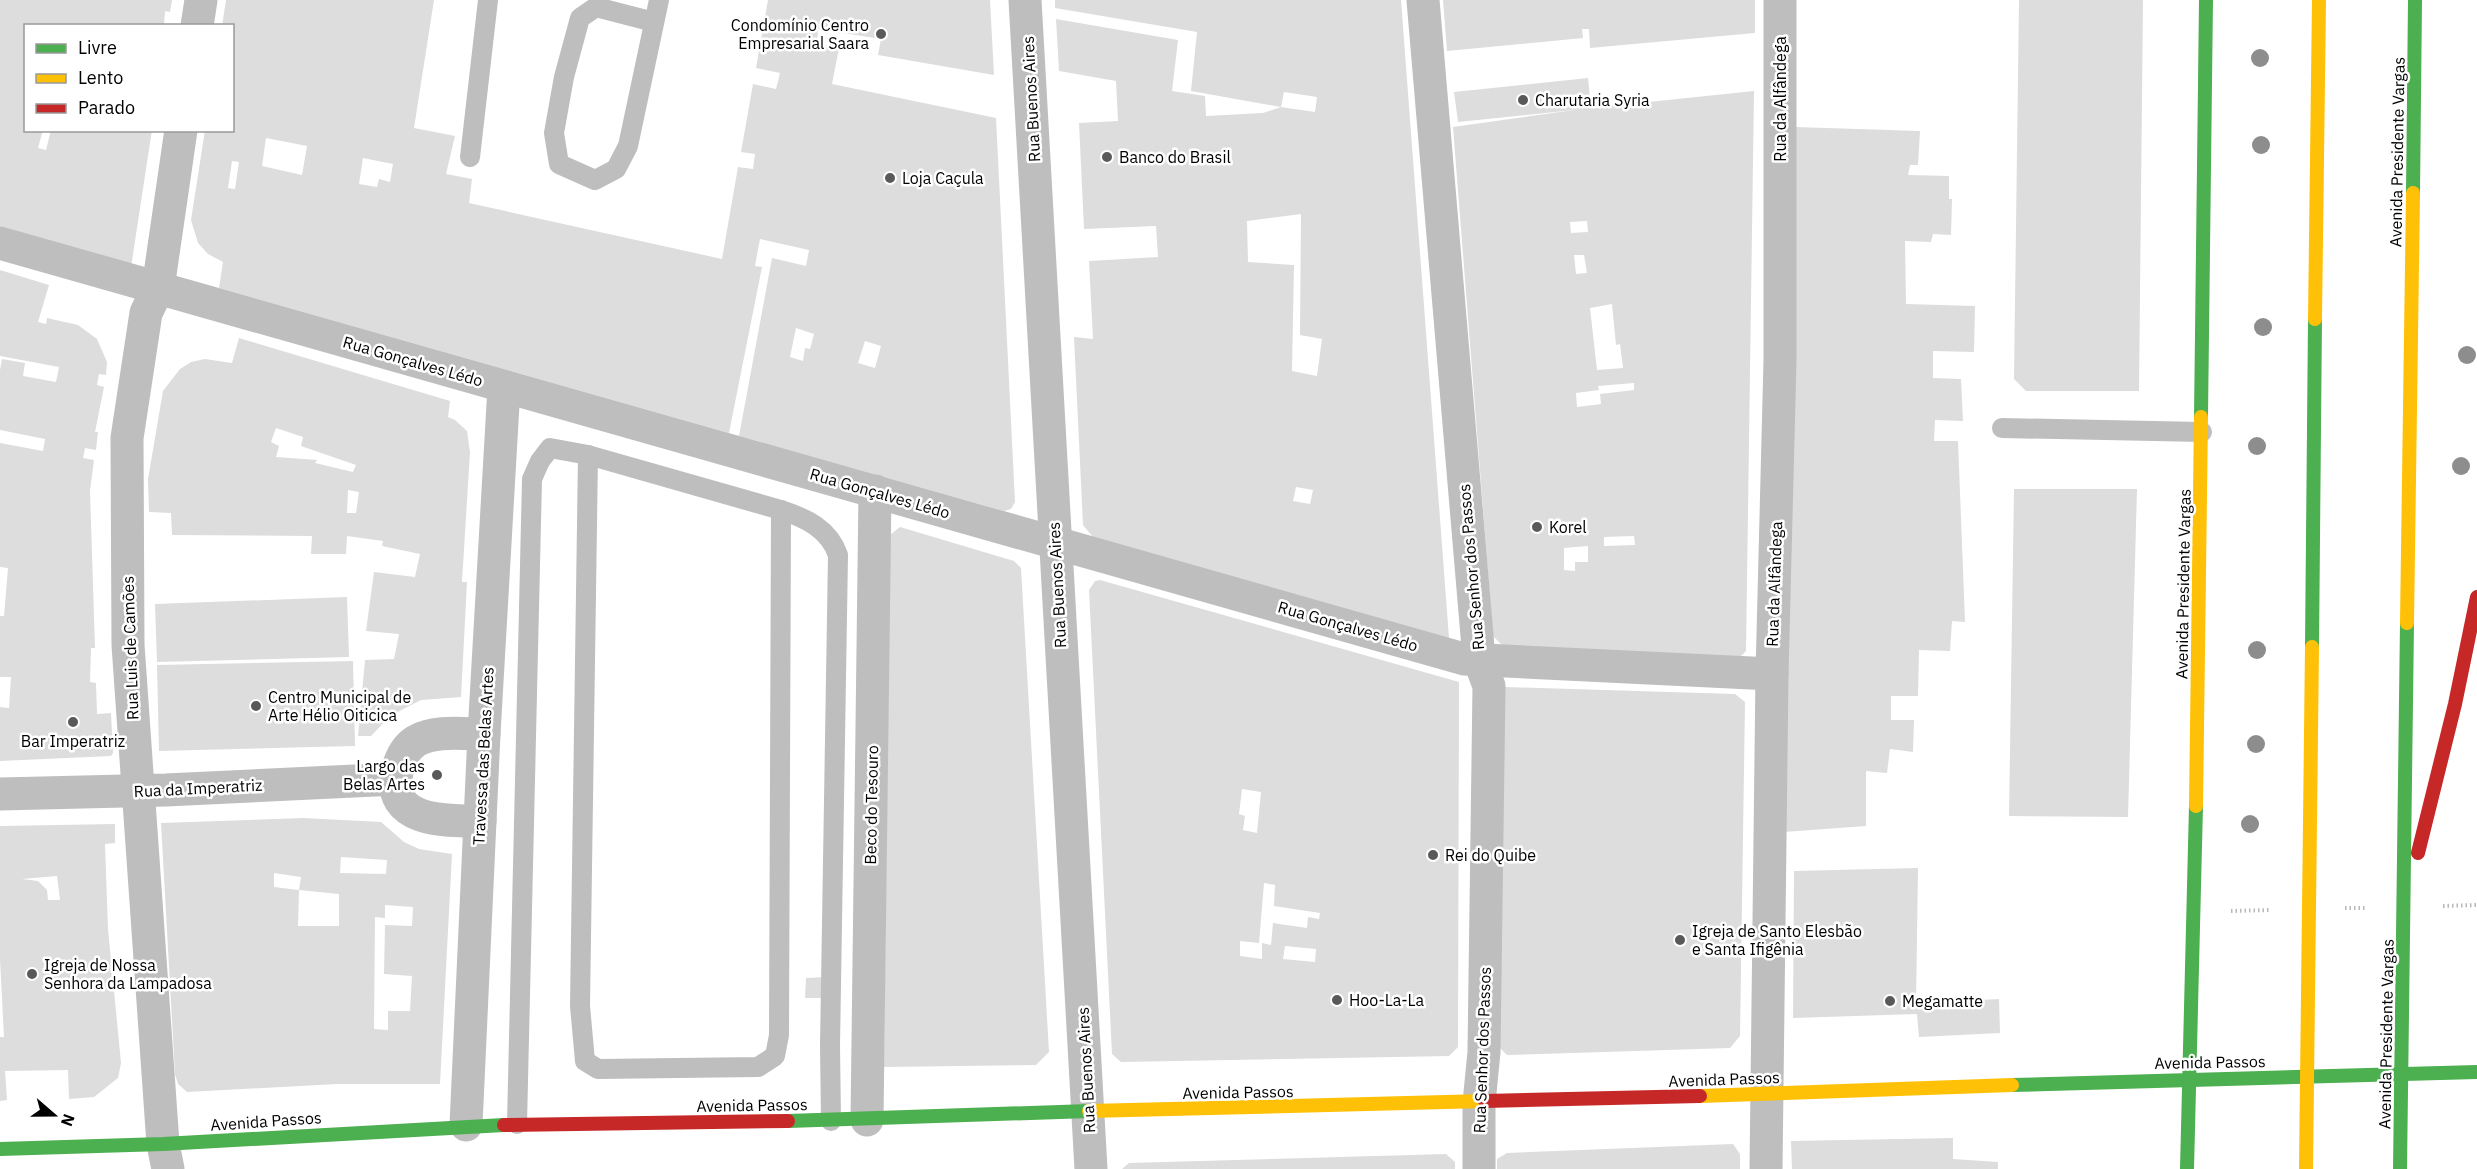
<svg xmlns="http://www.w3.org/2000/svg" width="2477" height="1169" viewBox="0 0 2477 1169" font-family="'IBM Plex Sans',sans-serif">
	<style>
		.building { fill: #ddd; fill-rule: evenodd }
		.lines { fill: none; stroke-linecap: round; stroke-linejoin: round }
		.path { stroke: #b8b8b8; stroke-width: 4; stroke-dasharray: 1.5 3; stroke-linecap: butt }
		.lane { stroke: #bebebe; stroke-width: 20 }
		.street { stroke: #bebebe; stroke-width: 33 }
		.fast { stroke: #4caf50; stroke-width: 14 }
		.slow { stroke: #ffc107; stroke-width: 14 }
		.jam { stroke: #c62828; stroke-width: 14 }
		.tree { fill: #8d8d8d }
		.poi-dot { fill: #595959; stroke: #fff; stroke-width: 2 }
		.labels { text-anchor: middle; stroke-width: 5; stroke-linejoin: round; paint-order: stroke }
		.poi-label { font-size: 16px; fill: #000; stroke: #fff; text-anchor: start }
		.street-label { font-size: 16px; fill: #000; stroke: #fff }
	</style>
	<rect width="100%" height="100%" fill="#fff"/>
	<g class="building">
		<path d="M0 0H172L170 12 165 11 164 26H26V130H43L38 148 46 150 51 130H152L131 267 0 230Z"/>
		<path d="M226 0H434L414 128 455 136 446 174 472 179 469 203 722 259 738 167 753 169 755 154 741 152 753 84 776 89 780 73 756 68 768 0H990L994 75 878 55 881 39 818 29 817 44 839 48 832 84 996 118 1015 502 1011 509 1004 511 739 436 772 258 806 266 809 250 760 239 755 266 762 267 729 433 219 288 223 262 208 254 198 243 191 220 205 130H232V26H222ZM266 138 307 146 302 175 262 166ZM363 158 393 164 390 182 379 179 377 187 359 184ZM232 161 239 162 235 189 228 188ZM796 328 814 334 810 349 805 348 803 361 790 357ZM865 341 881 346 875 368 858 363Z"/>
		<path d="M1055 0H1401L1449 638 1093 537 1083 525 1074 337 1093 339 1089 261 1158 257 1156 226 1084 229 1079 123 1118 121 1116 81 1059 71 1056 19 1178 40 1172 91 1205 96 1206 116 1263 113 1281 107 1315 112 1317 97 1284 92 1281 107 1191 91 1197 32 1055 8ZM1301 214 1300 335 1322 339 1317 376 1292 371 1294 265 1248 262 1247 221ZM1296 487 1313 490 1310 504 1293 501Z"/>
		<path d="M1443 0H1755V33L1590 48 1589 29H1582L1583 38 1447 51Z"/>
		<path d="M2019 0H2143L2139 391H2026L2014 379Z"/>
		<path d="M1588 78 1591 108 1754 91 1746 651 1735 662 1503 646 1493 636 1453 127 1574 110 1458 122 1454 92ZM1587 221 1588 232 1571 233 1570 222ZM1574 255H1584L1587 273 1576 274ZM1612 304 1616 345 1620 344 1623 368 1597 370 1590 308ZM1634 383V390L1600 394 1601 404 1577 407 1576 393 1599 390 1598 386ZM1634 536 1635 545 1604 546V537ZM1588 546V562H1575V571L1564 570V548Z"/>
		<path d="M1795 127 1920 131 1918 165H1910L1908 175 1949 176V199H1952L1951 235 1933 234 1931 242 1905 241 1906 304 1975 306 1974 352 1933 351V378L1961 379 1963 421 1935 420 1934 441H1958L1965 622 1952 621 1950 651 1919 650 1918 696H1891V720H1914L1913 752 1890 749 1887 773 1866 771V826L1784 832Z"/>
		<path d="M0 270 49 285 38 322 46 324 47 318 78 325 97 339 107 362 106 375 99 374 97 385 104 387 95 432H98L96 450 85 448 83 458 94 460 90 491 95 648H91L90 682 96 683 97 714 111 713 113 753 111 756 0 761V707L9 708 11 677H0V616H4L8 568 0 567V443L43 451 45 439 0 430V370L2 359 25 363 23 376 56 382 59 367 0 356Z"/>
		<path d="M239 338 450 401 448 417 455 420 467 431 470 452 462 582H467L461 697 421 700 390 716 371 736H358L365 660 394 659 399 634 366 631 374 572 415 577 420 554 382 546 383 541 347 536 346 554H311L312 536 172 535 171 513 149 512 148 479 163 391 180 369 191 362 205 359 232 363ZM276 428 303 437 301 446 356 465 353 472 315 463 317 460 276 457 279 446 271 442ZM348 490 359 492 356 513H347Z"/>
		<path d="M2014 489H2137L2128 817 2009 816Z"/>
		<path d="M900 527 1014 561 1021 568 1049 1052 1036 1065 884 1067 890 535Z"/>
		<path d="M1100 580 1459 682 1458 1047 1449 1056 1121 1062 1112 1054 1089 590 1095 581ZM1242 789 1261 792 1257 833 1243 830 1245 816 1239 814ZM1264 883 1275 885 1274 906 1320 913 1319 919 1308 917 1307 928 1273 923 1271 945 1262 943V959L1240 956V941L1259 943ZM1285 946 1316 949 1315 962 1283 959Z"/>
		<path d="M347 597 349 657 157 662 155 604Z"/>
		<path d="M353 661 355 746 159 751 157 665Z"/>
		<path d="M1505 687 1735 694 1745 702 1740 1036 1730 1048 1507 1055 1498 1046Z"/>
		<path d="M303 818 381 822 404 842 419 849 452 854 440 1084H337L187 1092 178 1084 175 1074 161 823ZM341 857 387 860 386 874 340 873ZM274 873 301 877 299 890 339 894V926H298L299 890 274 887ZM385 905 413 907 412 926 385 925 384 974 412 976 410 1011H388V1030L374 1029 375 917 385 918Z"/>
		<path d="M115 824V843L105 844 108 929 121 1063 118 1078 94 1097 69 1099 68 1070 5 1071 7 1100 0 1101V1037H4L0 959V826ZM57 876 60 900H48L47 890 38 881 22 879Z"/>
		<path d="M1918 868 1916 1003 1999 999 2000 1033 1919 1037 1917 1014 1793 1018 1794 871Z"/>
		<path d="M827 977V998H805L806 978Z"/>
		<path d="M1953 1138V1159L1998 1162V1169H1792L1791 1141Z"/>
		<path d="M1733 1144 1740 1154V1169H1497V1159L1507 1153Z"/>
		<path d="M1446 1154 1455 1162V1169H1122L1129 1163Z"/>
	</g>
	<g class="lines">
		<g class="path">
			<path d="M2443 906 2477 905"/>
			<path d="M2345 908H2365"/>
			<path d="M2231 911 2269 910"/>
		</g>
		<g class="lane">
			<path d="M654 22 596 7 580 18 564 77 554 133 559 164 595 180 616 169 628 146 659 0"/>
			<path d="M470 157 488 0"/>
			<path d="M2002 428 2202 432"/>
			<path d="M588 455 580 1006 585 1061 598 1069 758 1067 775 1056 779 1035 781 510"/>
			<path d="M517 1124 532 479 540 461 550 448 588 455 781 510C806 518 829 529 838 555L830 1046 831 1121"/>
		</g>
		<g class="street">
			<path d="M1025 0 1091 1169"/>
			<path d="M1423 0 1479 659 1489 686 1484 1052 1479 1103V1169"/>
			<path d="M197 26 201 0"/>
			<path d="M0 243 1464 659 1772 674"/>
			<path d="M0 794 166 790 396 779"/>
			<path d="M480 821C448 821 386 823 397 772 400 759 405 748 416 741 435 730 463 734 484 734"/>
			<path d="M867 1120 875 491"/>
			<path d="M466 1125 484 734 504 387"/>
			<path d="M168 1169 163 1144 128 645 127 438 146 313 158 288 181 130"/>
			<path d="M1766 1169 1772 674 1780 360V0"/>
		</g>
		<g class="fast">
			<path d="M2413 193 2415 0"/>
			<path d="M2201 417 2206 0"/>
			<path d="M2312 647 2315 319"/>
			<path d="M2012 1085 2477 1072"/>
			<path d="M788 1121 1089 1111"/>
			<path d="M0 1149 163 1144 504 1125"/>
			<path d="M2187 1169 2196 806"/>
			<path d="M2400 1169 2407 623"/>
		</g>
		<g class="slow">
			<path d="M2315 319 2319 0"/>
			<path d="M2407 623 2413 193"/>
			<path d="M2196 806 2201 417"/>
			<path d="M1700 1096 2012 1085"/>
			<path d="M1089 1111 1485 1101"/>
			<path d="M2306 1169 2312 647"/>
		</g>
		<g class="jam">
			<path d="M2418 853 2455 704 2477 597"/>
			<path d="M1485 1101 1700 1096"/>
			<path d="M504 1125 788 1121"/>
		</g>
	</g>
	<g class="tree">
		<circle cx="2260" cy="58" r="9"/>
		<circle cx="2261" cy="145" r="9"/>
		<circle cx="2263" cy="327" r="9"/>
		<circle cx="2467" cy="355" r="9"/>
		<circle cx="2257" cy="446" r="9"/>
		<circle cx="2461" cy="466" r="9"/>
		<circle cx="2257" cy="650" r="9"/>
		<circle cx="2256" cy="744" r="9"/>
		<circle cx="2250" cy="824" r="9"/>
	</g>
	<g class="poi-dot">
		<circle cx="881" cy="34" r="6"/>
		<circle cx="1523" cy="100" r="6"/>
		<circle cx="1107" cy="157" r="6"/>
		<circle cx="890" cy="178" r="6"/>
		<circle cx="1537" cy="527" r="6"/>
		<circle cx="256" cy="706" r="6"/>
		<circle cx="73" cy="722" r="6"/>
		<circle cx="437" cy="775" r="6"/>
		<circle cx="1433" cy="855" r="6"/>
		<circle cx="1680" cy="940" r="6"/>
		<circle cx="32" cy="974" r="6"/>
		<circle cx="1337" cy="1000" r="6"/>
		<circle cx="1890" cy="1001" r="6"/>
	</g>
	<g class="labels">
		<g class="poi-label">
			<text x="869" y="31" text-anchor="end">Condomínio Centro<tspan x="869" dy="18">Empresarial Saara</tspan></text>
			<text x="1535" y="106">Charutaria Syria</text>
			<text x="1119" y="163">Banco do Brasil</text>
			<text x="902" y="184">Loja Caçula</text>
			<text x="1549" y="533">Korel</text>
			<text x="268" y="703">Centro Municipal de<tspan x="268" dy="18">Arte Hélio Oiticica</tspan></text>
			<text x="73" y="747" text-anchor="middle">Bar Imperatriz</text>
			<text x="425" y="772" text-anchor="end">Largo das<tspan x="425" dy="18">Belas Artes</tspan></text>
			<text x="1445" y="861">Rei do Quibe</text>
			<text x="1692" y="937">Igreja de Santo Elesbão<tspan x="1692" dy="18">e Santa Ifigênia</tspan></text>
			<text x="44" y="971">Igreja de Nossa<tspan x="44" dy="18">Senhora da Lampadosa</tspan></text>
			<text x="1349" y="1006">Hoo-La-La</text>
			<text x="1902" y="1007">Megamatte</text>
		</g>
		<g class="street-label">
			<text transform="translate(1031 99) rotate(-93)" y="6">Rua Buenos Aires</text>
			<text transform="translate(1780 99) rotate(-90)" y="6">Rua da Alfândega</text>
			<text transform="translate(2397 152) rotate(-89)" y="6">Avenida Presidente Vargas</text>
			<text transform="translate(413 361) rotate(16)" y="6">Rua Gonçalves Lédo</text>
			<text transform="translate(880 493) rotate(16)" y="6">Rua Gonçalves Lédo</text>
			<text transform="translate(1471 567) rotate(-95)" y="6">Rua Senhor dos Passos</text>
			<text transform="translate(1774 584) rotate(-88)" y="6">Rua da Alfândega</text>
			<text transform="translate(2183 584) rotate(-89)" y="6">Avenida Presidente Vargas</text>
			<text transform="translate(1057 585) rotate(-93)" y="6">Rua Buenos Aires</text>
			<text transform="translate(1348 626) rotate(16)" y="6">Rua Gonçalves Lédo</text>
			<text transform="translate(130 648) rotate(-92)" y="6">Rua Luis de Camões</text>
			<text transform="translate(483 756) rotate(-87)" y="6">Travessa das Belas Artes</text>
			<text transform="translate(198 788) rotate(-3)" y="6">Rua da Imperatriz</text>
			<text transform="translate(871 805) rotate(-89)" y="6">Beco do Tesouro</text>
			<text transform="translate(2386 1034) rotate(-89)" y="6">Avenida Presidente Vargas</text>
			<text transform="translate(1482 1050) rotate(-88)" y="6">Rua Senhor dos Passos</text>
			<text transform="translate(2210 1062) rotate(-1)" y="6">Avenida Passos</text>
			<text transform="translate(1086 1070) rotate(-93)" y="6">Rua Buenos Aires</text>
			<text transform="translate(1724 1079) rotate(-2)" y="6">Avenida Passos</text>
			<text transform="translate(1238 1092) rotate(-1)" y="6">Avenida Passos</text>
			<text transform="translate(752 1105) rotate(-1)" y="6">Avenida Passos</text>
			<text transform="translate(266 1121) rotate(-4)" y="6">Avenida Passos</text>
		</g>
	</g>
	<rect x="24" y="24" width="210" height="108" fill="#ffffff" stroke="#999999" stroke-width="1.5"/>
	<rect x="36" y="44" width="30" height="9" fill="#4caf50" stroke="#999999" stroke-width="1.5"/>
	<text x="78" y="54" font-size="18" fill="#000000">Livre</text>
	<rect x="36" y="74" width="30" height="9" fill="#ffc107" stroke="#999999" stroke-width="1.5"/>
	<text x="78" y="84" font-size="18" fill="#000000">Lento</text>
	<rect x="36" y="104" width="30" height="9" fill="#c62828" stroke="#999999" stroke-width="1.5"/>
	<text x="78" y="114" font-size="18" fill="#000000">Parado</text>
	<g transform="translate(54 1115) rotate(110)" stroke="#ffffff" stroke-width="4.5" paint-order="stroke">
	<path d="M0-4.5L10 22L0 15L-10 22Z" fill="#000000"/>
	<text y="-9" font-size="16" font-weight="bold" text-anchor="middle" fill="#000000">N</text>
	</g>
</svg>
